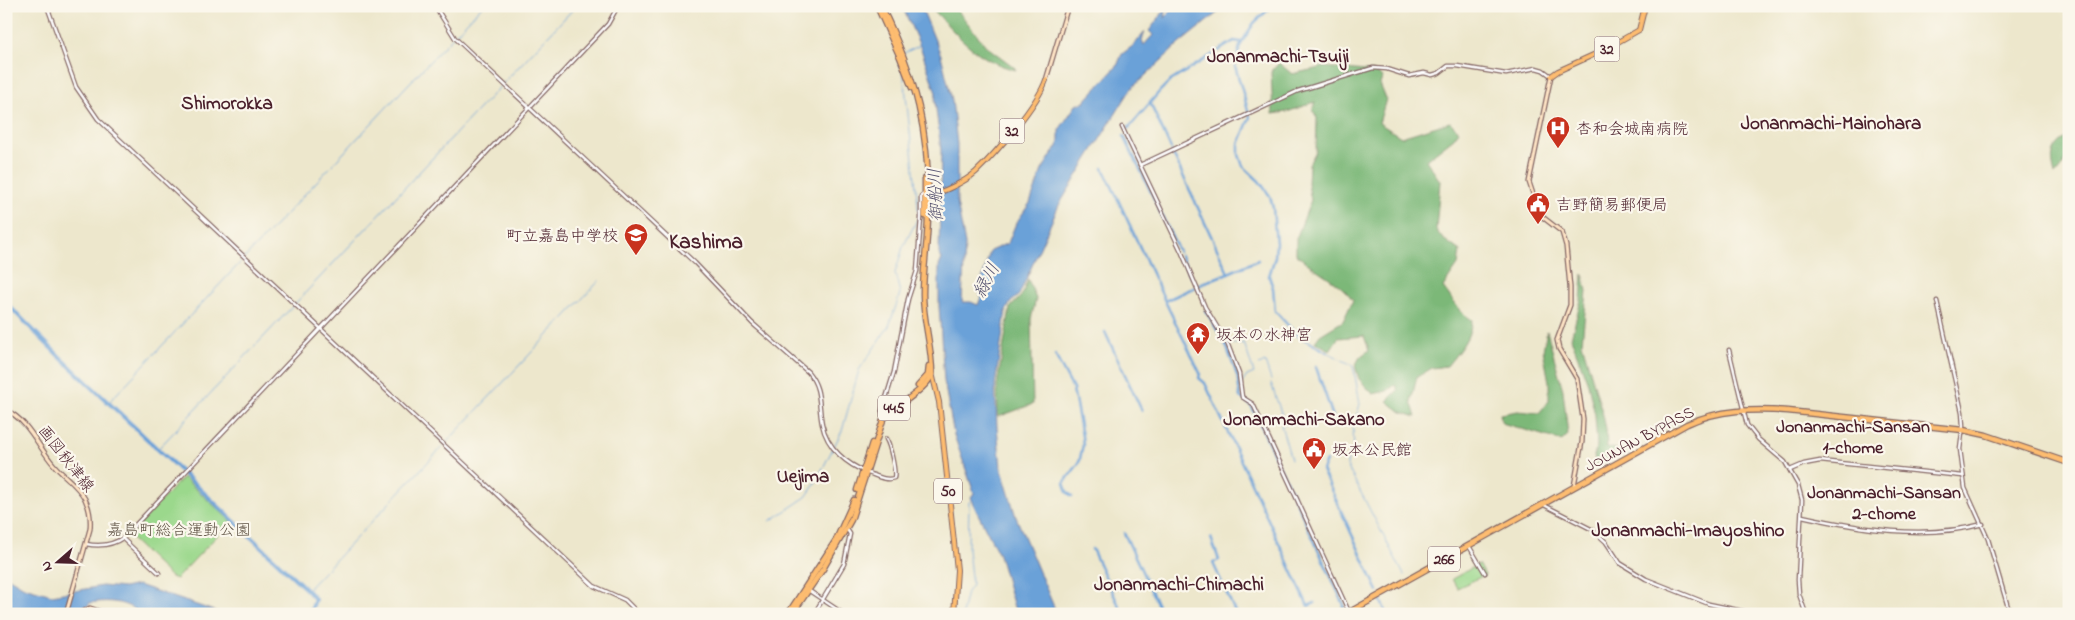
<svg xmlns="http://www.w3.org/2000/svg" width="2075" height="620" viewBox="0 0 2075 620" font-family="'Indie Flower','Klee One',sans-serif">
	<style>
		.green { fill: #9bd88c; stroke: #727c5c }
		.forest { fill: #7cb878; stroke: #636c52 }
		.water { fill: #6ba1d8; stroke: #5a6082 }
		.lines { fill: none; stroke-linecap: round; stroke-linejoin: round }
		.stream { stroke: #6ba1d8; stroke-width: 1 }
		.canal { stroke: #6ba1d8; stroke-width: 2.5 }
		.river { stroke: #6ba1d8; stroke-width: 4 }
		.tertiary-casing { stroke: #836563; stroke-width: 5 }
		.secondary-casing { stroke: #836563; stroke-width: 5.5 }
		.primary-casing { stroke: #836563; stroke-width: 6 }
		.trunk-casing { stroke: #836563; stroke-width: 7 }
		.tertiary { stroke: #fff; stroke-width: 2.5 }
		.secondary { stroke: #fee4c5; stroke-width: 3 }
		.primary { stroke: #fdbc6f; stroke-width: 4 }
		.trunk { stroke: #fdbc6f; stroke-width: 4.5 }
		.labels { text-anchor: middle; stroke-width: 4.5; stroke-linejoin: round; paint-order: stroke }
		.shield { fill: #fbf7ec; stroke: #7f6065; stroke-width: 1 }
		.shield-label { font-size: 15px; font-weight: bold; fill: #4a1f2b }
		.poi-label { font-size: 16px; fill: #4a1f2b; stroke: #fbf7ec; text-anchor: start }
		.street-label { font-size: 16px; fill: #4a1f2b; stroke: #fbf7ec }
		.park-label { font-size: 16px; fill: #625648; stroke: #fbf7ec }
		.water-label { font-size: 18px; font-style: italic; fill: #575370; stroke: #fbf7ec }
		.neighbourhood-label { font-size: 18px; font-weight: bold; fill: #4a1f2b; stroke: #fbf7ec }
		.quarter-label { font-size: 19px; font-weight: bold; fill: #4a1f2b; stroke: #fbf7ec }
		.district-label { font-size: 21px; font-weight: bold; fill: #4a1f2b; stroke: #fbf7ec }
	</style>
	<rect width="100%" height="100%" fill="#fbf7ec"/>
	<filter id="ink" filterUnits="userSpaceOnUse"><feTurbulence type="fractalNoise" baseFrequency=".02" numOctaves="2"/><feDisplacementMap in="SourceGraphic" scale="10" xChannelSelector="R" yChannelSelector="G"/><feConvolveMatrix kernelMatrix="1 2 1 2 8 2 1 2 1" color-interpolation-filters="sRGB"/></filter>
	<filter id="wash" filterUnits="userSpaceOnUse"><feTurbulence type="fractalNoise" baseFrequency=".0096" numOctaves="4" result="noise"/><feDisplacementMap in="SourceGraphic" scale="20" xChannelSelector="R" yChannelSelector="G"/><feGaussianBlur stdDeviation="1.12" result="paint"/><feColorMatrix in="noise" values="0 0 0 0 0 0 0 0 0 0 0 0 0 0 0 0 0 1.4 0 .05"/><feComposite in="paint" operator="in"/></filter>
	<g filter="url(#wash)">
		<rect width="100%" height="100%" fill="#ede7cc"/>
		<g class="green">
			<path d="M183 477 231 521 176 579 171 577 128 536Z"/>
			<path d="M1479 564 1485 575 1457 588 1452 579Z"/>
		</g>
		<g class="forest">
			<path d="M930 6H954L986 46 1014 67 1016 70C977 61 956 34 930 6Z"/>
			<path d="M1279 63 1292 74 1324 67 1375 72 1383 77 1380 84 1386 99 1379 123 1401 137 1450 122 1459 131 1454 138 1426 160 1440 181 1436 230 1442 238 1460 251 1458 265 1443 287 1461 312 1472 320C1471 338 1458 352 1447 366L1432 368 1417 377 1411 401 1416 417 1401 412 1387 401 1398 390 1395 385 1387 391 1373 394 1359 379 1355 366 1360 357 1369 350 1364 336 1338 338 1330 350 1315 342 1320 335 1343 321 1353 300C1340 281 1313 270 1296 254V239L1311 200 1308 184 1309 164 1316 151 1317 118 1313 110 1315 102 1287 112 1273 114 1271 72Z"/>
			<path d="M2069 136C2069 153 2067 162 2055 175 2050 156 2051 146 2069 136Z"/>
			<path d="M1583 274 1587 291 1582 343 1603 415 1606 429 1607 447 1620 450 1603 462 1596 464 1594 456 1597 446 1595 415 1588 384 1571 338 1581 300Z"/>
			<path d="M1028 279 1036 299 1031 319 1033 404 998 417 997 385 1010 308 1022 295Z"/>
			<path d="M1547 331 1563 390 1568 435 1562 441 1502 423 1500 414 1518 411 1539 413 1549 401V382L1543 350Z"/>
		</g>
		<g class="water">
			<path d="M902 6H921L941 55 952 100 957 144V203L965 244 962 302H971L978 305 981 297 979 290 990 251 1008 243 1016 223 1030 203 1042 170 1059 143V130L1076 105 1083 103 1117 66 1122 54 1134 45 1145 32 1142 40 1144 45 1153 35 1149 31 1166 8 1165 18 1174 6H1226L1180 43 1131 89 1059 205 1019 295 1011 302 1006 311 995 385 997 427 1001 467 1016 517 1057 614H1016L999 555 976 510 971 497 974 493 954 435 944 381 939 306V266L942 259 939 254 941 150 935 101 936 93 920 46Z"/>
			<path d="M6 576 24 587 52 595 102 586 124 588 138 585 223 614H142C124 601 110 600 89 603V605L63 614H6V610L10 609 6 605Z"/>
		</g>
		<g class="lines">
			<g class="stream">
				<path d="M904 53 921 45"/>
				<path d="M1234 344 1244 343 1254 373 1247 376 1242 383"/>
				<path d="M1327 352 1352 365 1354 370 1360 404 1353 427 1354 451 1348 457 1347 466 1404 575"/>
				<path d="M1259 365 1265 362 1271 380"/>
				<path d="M1271 383 1285 424 1281 425 1291 459"/>
				<path d="M109 402 482 6"/>
				<path d="M6 434C11 440 10 444 10 452L6 455"/>
				<path d="M158 449 576 6"/>
				<path d="M770 521 806 497 813 487 842 431 859 370 889 326 898 300 900 293 895 273 903 247 919 216 904 77 897 56H898"/>
				<path d="M307 590 599 281"/>
				<path d="M473 614 476 610"/>
				<path d="M962 614 967 592 972 585 968 550 969 502 972 499"/>
			</g>
			<g class="canal">
				<path d="M1272 6 1254 23 1247 34 1240 46 1235 66 1250 117 1239 144V155L1243 166 1259 181 1270 196 1273 208 1276 243 1275 257 1269 276 1273 288 1275 311 1297 335 1327 352"/>
				<path d="M1150 103 1171 149"/>
				<path d="M1127 130 1160 91 1169 82 1234 41 1241 42"/>
				<path d="M1124 136 1138 165"/>
				<path d="M1172 152 1212 238"/>
				<path d="M1139 167 1179 252"/>
				<path d="M1103 168 1108 179"/>
				<path d="M1109 180 1149 267"/>
				<path d="M1181 256 1191 277"/>
				<path d="M1150 269 1165 301 1195 287"/>
				<path d="M1228 273 1258 260"/>
				<path d="M1198 285 1228 273 1213 240"/>
				<path d="M1165 301 1200 373 1199 378 1205 383 1308 606 1315 603"/>
				<path d="M1206 311 1226 345 1238 378 1240 397 1251 405 1344 605 1343 611"/>
				<path d="M1105 332 1142 411"/>
				<path d="M1055 355 1073 389 1082 436 1083 445 1079 463 1064 483 1067 492 1072 496"/>
				<path d="M1316 367 1333 417V425"/>
				<path d="M1326 461 1322 470 1378 591"/>
				<path d="M1124 533 1162 614"/>
				<path d="M1211 538 1219 560 1213 563 1236 614"/>
				<path d="M1092 549 1123 614"/>
				<path d="M1380 599 1387 614"/>
			</g>
			<path class="river" d="M6 303 59 356 307 590 315 599 310 614"/>
		</g>
	</g>
	<g filter="url(#ink)">
		<g class="lines">
			<g class="tertiary-casing">
				<g id="tertiary">
					<path d="M47 6 76 87 98 119 594 586 625 600 639 614"/>
					<path d="M435 6 455 38 695 263 752 323 808 372C822 389 818 404 822 424 827 448 846 464 868 473 877 476 885 481 894 478 896 471 890 445 886 439"/>
					<path d="M1122 127 1182 253 1205 307 1228 345 1239 374 1242 397 1253 404 1349 612"/>
					<path d="M1140 165 1298 91 1373 68 1387 69 1409 76 1424 73 1432 75 1439 73 1448 66H1457L1506 74 1536 68 1543 70 1551 76"/>
					<path d="M1937 301 1962 412 1963 426 1960 449 1965 488 1988 539 2010 614"/>
					<path d="M1729 350 1747 425 1758 439 1785 462 1798 485 1802 500 1798 580 1799 594 1806 614"/>
					<path d="M886 416 882 411 894 372 908 299 917 271 921 218V196L924 194"/>
					<path d="M1790 470 1804 464 1820 461 1963 476"/>
					<path d="M1544 505 1593 530 1606 542 1620 563 1646 579 1709 604 1757 614"/>
					<path d="M1802 516C1860 529 1924 540 1983 524"/>
					<path d="M122 538 159 573"/>
					<path d="M86 544C100 547 113 545 124 537L608 24 618 6"/>
					<path d="M1469 546 1485 573"/>
					<path d="M808 590 844 614"/>
					<path d="M814 614 844 564 850 534 846 528"/>
				</g>
			</g>
			<g class="secondary-casing">
				<g id="secondary">
					<path d="M1551 76 1529 182 1540 215 1562 232 1566 246 1570 287V305L1557 340 1559 349 1577 379 1583 419 1582 442 1574 486"/>
					<path d="M1046 80 1068 6"/>
					<path d="M6 410C29 421 38 447 54 465 64 477 78 485 85 499 90 509 91 519 90 529L66 614"/>
					<path d="M79 614 90 608 107 614"/>
				</g>
			</g>
			<g class="primary-casing">
				<g id="primary">
					<path d="M1551 76 1558 71 1602 51 1639 30 1645 6"/>
					<path d="M928 195C941 194 966 181 976 172 996 153 1038 104 1046 80"/>
					<path d="M932 373 939 402 957 570 954 614"/>
				</g>
			</g>
			<g class="trunk-casing">
				<g id="trunk">
					<path d="M877 6 900 57 912 88"/>
					<path d="M925 179V216"/>
					<path d="M918 386 928 375 929 366"/>
					<path d="M857 490 872 443"/>
					<path d="M788 614 836 540 854 500"/>
					<path d="M792 614 823 569 851 520 883 420C894 406 929 389 932 373 932 347 923 321 923 294 923 268 928 241 928 214 931 136 916 76 881 6"/>
					<path d="M1346 614 1687 424C1720 409 1752 409 1788 411L1963 430 1986 435 2069 463"/>
				</g>
			</g>
			<use href="#tertiary" class="tertiary"/>
			<use href="#secondary" class="secondary"/>
			<use href="#primary" class="primary"/>
			<use href="#trunk" class="trunk"/>
		</g>
	</g>
	<defs>
		<g id="hospital-pin" transform="scale(1.25)"><path d="M0 17L-7.5 6A9.5 9.5 0 1 1 7.5 6Z" fill="#c8321e" stroke="#fbf7ec"/><path d="M-5-5h3v3.5h4V-5h3V5h-3V1.5h-4V5h-3Z" fill="#fff"/></g>
		<g id="civic-pin" transform="scale(1.25)"><path d="M0 17L-7.5 6A9.5 9.5 0 1 1 7.5 6Z" fill="#c8321e" stroke="#fbf7ec"/><path d="M-.6-6.5H3V-4.5H.6V-3L4-1V1h2V6H-6V1h2V-1L-.6-3ZM-1.2 2.5V6h2.4V2.5Z" fill="#fff"/></g>
		<g id="school-pin" transform="scale(1.25)"><path d="M0 17L-7.5 6A9.5 9.5 0 1 1 7.5 6Z" fill="#c8321e" stroke="#fbf7ec"/><path d="M0-5L7-2L0 1L-7-2ZM-4 1L0 2.5L4 1V4Q0 6-4 4Z" fill="#fff"/></g>
		<g id="temple-pin" transform="scale(1.25)"><path d="M0 17L-7.5 6A9.5 9.5 0 1 1 7.5 6Z" fill="#c8321e" stroke="#fbf7ec"/><path d="M0-6L5-2H3V0L6.5 2.5H4V6H1.5V3h-3V6H-4V2.5H-6.5L-3 0V-2H-5Z" fill="#fff"/></g>
	</defs>
	<g fill-rule="evenodd">
		<use href="#hospital-pin" x="1558" y="128"/>
		<use href="#civic-pin" x="1538" y="204"/>
		<use href="#school-pin" x="636" y="235"/>
		<use href="#temple-pin" x="1198" y="334"/>
		<use href="#civic-pin" x="1314" y="449"/>
	</g>
	<g class="labels">
		<g class="shield">
			<rect x="1594.5" y="36.5" width="25" height="25" rx="4"/>
			<rect x="999.5" y="118.5" width="25" height="25" rx="4"/>
			<rect x="878" y="395.5" width="32" height="25" rx="4"/>
			<rect x="934" y="478.5" width="28" height="25" rx="4"/>
			<rect x="1428" y="546.5" width="32" height="25" rx="4"/>
		</g>
		<g class="shield-label">
			<text x="1607" y="54">32</text>
			<text x="1012" y="136">32</text>
			<text x="894" y="413">445</text>
			<text x="948" y="496">50</text>
			<text x="1444" y="564">266</text>
		</g>
		<g class="poi-label">
			<text x="1576" y="134">杏和会城南病院</text>
			<text x="1556" y="210">吉野簡易郵便局</text>
			<text x="618" y="241" text-anchor="end">町立嘉島中学校</text>
			<text x="1216" y="340">坂本の水神宮</text>
			<text x="1332" y="455">坂本公民館</text>
		</g>
		<g class="street-label">
			<text transform="translate(1639 438) rotate(-28)" y="6">JOUNAN BYPASS</text>
			<text transform="translate(67 458) rotate(52)" y="6">画図秋津線</text>
		</g>
		<g class="park-label">
			<text x="179" y="535">嘉島町総合運動公園</text>
		</g>
		<g class="water-label">
			<text transform="translate(935 195) rotate(-92)" y="6">御船川</text>
			<text transform="translate(986 280) rotate(-62)" y="6">緑川</text>
		</g>
		<g class="neighbourhood-label">
			<text x="1853" y="432">Jonanmachi-Sansan<tspan x="1853" dy="21">1-chome</tspan></text>
			<text x="1884" y="498">Jonanmachi-Sansan<tspan x="1884" dy="21">2-chome</tspan></text>
		</g>
		<g class="quarter-label">
			<text x="1278" y="62">Jonanmachi-Tsuiji</text>
			<text x="227" y="109">Shimorokka</text>
			<text x="1831" y="129">Jonanmachi-Mainohara</text>
			<text x="1304" y="425">Jonanmachi-Sakano</text>
			<text x="803" y="482">Uejima</text>
			<text x="1688" y="536">Jonanmachi-Imayoshino</text>
			<text x="1179" y="590">Jonanmachi-Chimachi</text>
		</g>
		<g class="district-label">
			<text x="706" y="248">Kashima</text>
		</g>
	</g>
	<rect width="2075" height="620" fill="none" stroke="#fbf7ec" stroke-width="25"/>
	<g transform="translate(58 562) rotate(250)" stroke="#fbf7ec" stroke-width="4" paint-order="stroke">
	<path d="M0-4L9 19L0 12L-9 19Z" fill="#4a1f2b"/>
	<text y="-8" font-size="14" font-weight="bold" text-anchor="middle" fill="#4a1f2b">N</text>
	</g>
</svg>
